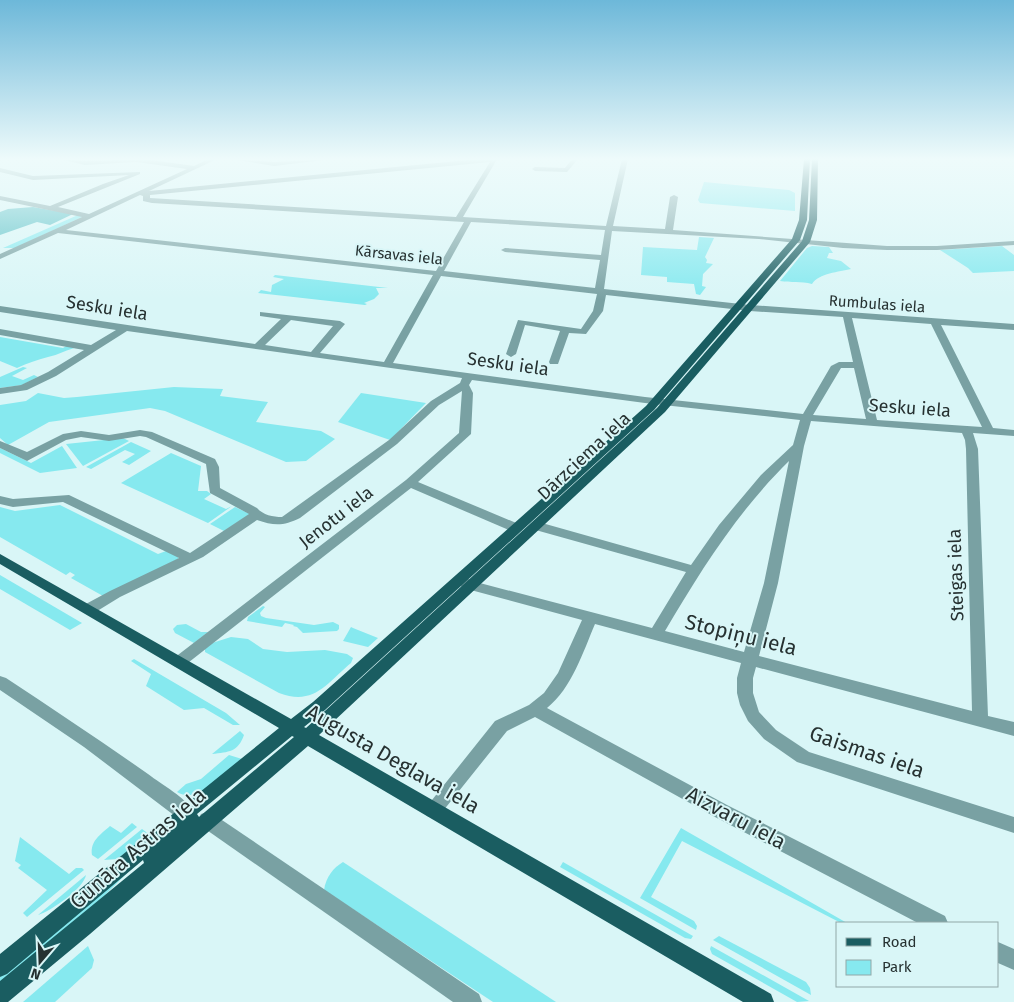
<svg xmlns="http://www.w3.org/2000/svg" width="1014" height="1002" viewBox="0 0 1014 1002" font-family="'Fira Sans',sans-serif">
	<style>
		.green { fill: #86e9ef }
		.forest { fill: #55bec4 }
		.lines { fill: none; stroke-linecap: round; stroke-linejoin: round }
		.minor { fill: #79a1a3; fill-rule: evenodd }
		.major { fill: #1a5d61; fill-rule: evenodd }
		.labels { text-anchor: middle; stroke-width: 4; stroke-linejoin: round; paint-order: stroke }
		.far-street-label { font-size: 15px; fill: #263131; stroke: #d9f6f7 }
		.street-label { font-size: 18px; fill: #263131; stroke: #d9f6f7 }
		.near-street-label { font-size: 21px; fill: #263131; stroke: #d9f6f7 }
	</style>
	<rect width="100%" height="100%" fill="#d9f6f7"/>
	<g class="green">
		<path d="M704 182 789 190 795 193V211L700 203 698 200Z"/>
		<path d="M78 215 82 217 15 248H3Z"/>
		<path d="M699 237 714 238 705 257 707 260 706 263 713 264 703 274 702 286 706 287 700 295 696 294 694 284 667 282V277L641 275 643 247 697 250Z"/>
		<path d="M812 246 829 247 833 253H829L827 258 841 261 851 269C839 272 819 273 812 284 801 281 791 283 780 281L807 248Z"/>
		<path d="M1002 246 1014 255V271L973 273 968 268 940 250Z"/>
		<path d="M275 275 388 288H376L379 294 374 299 364 303 367 304 365 305 258 293 261 290 271 292 272 285 284 279 273 277Z"/>
		<path d="M0 337 63 348 68 345 78 347C68 349 58 355 48 357 37 360 28 363 17 368L0 361Z"/>
		<path d="M23 367 27 368 12 376 23 380 34 375 38 377 22 385 0 388V377Z"/>
		<path d="M174 387 223 389 220 396 268 402 256 422 321 431 335 439 306 461 286 462 165 411 150 408 49 422 8 445 0 438V405L26 401 38 393 64 398 77 397Z"/>
		<path d="M361 393 426 403 390 440 338 422Z"/>
		<path d="M123 438 129 441 83 466 66 444Z"/>
		<path d="M131 442 151 451 129 465 122 462 135 454 125 450 91 469 86 467Z"/>
		<path d="M62 446 77 468 40 473 0 453V448L31 463Z"/>
		<path d="M171 453 201 466 198 491H207L211 494 204 499 226 509 232 506 208 523 121 483Z"/>
		<path d="M60 505 158 554 166 551 178 556V559L103 596 71 578 75 575 70 572 66 575 0 537V507L15 511Z"/>
		<path d="M235 507 250 514 224 531 210 524Z"/>
		<path d="M0 575 82 623 70 630 0 589Z"/>
		<path d="M263 606 265 607 260 613 261 616 266 618 314 625 333 622 339 625V629L337 631 303 633 297 627 293 626 294 625 285 623 282 627 247 621 248 617Z"/>
		<path d="M186 624 201 632H208L194 643 175 633 173 629 177 625Z"/>
		<path d="M351 627 353 628 378 638 368 647 343 641Z"/>
		<path d="M231 637 248 639 263 649 287 652 325 650 347 654 353 658 351 663C326 684 314 706 279 693L205 652V649L212 643Z"/>
		<path d="M134 659 226 713 240 725H233L204 708 184 710 146 686 151 674 131 661Z"/>
		<path d="M240 731 244 735C238 752 229 752 212 754Z"/>
		<path d="M229 755 242 759C226 772 200 806 177 792L186 784 201 779Z"/>
		<path d="M132 823 137 827 98 859 92 855C90 841 100 835 110 826L121 833Z"/>
		<path d="M681 828 847 923H841L682 841 651 897 694 921 697 926 696 930 640 898Z"/>
		<path d="M142 829 150 835 117 859 104 860Z"/>
		<path d="M20 837 69 874 76 868H82L84 870 27 917 23 913 47 890 18 868 21 865 15 861Z"/>
		<path d="M163 841 128 872 79 921 0 986V977Z"/>
		<path d="M343 862 556 1002H493L324 890C326 877 333 868 343 862Z"/>
		<path d="M563 862 693 936 691 939 685 938 560 867Z"/>
		<path d="M86 875C84 888 51 911 38 915Z"/>
		<path d="M719 936 806 982 810 988 811 995 713 940Z"/>
		<path d="M88 946 94 960 92 968 55 1002H23Z"/>
		<path d="M711 946 809 1001 797 1002 712 954 710 949Z"/>
	</g>
	<path class="forest" d="M33 207 73 214 50 225 37 222 0 235V212L8 209Z"/>
	<g class="lines">
		<g class="minor">
			<path d="M59 159 85 161 145 159 194 166 208 159H217L149 191 478 159H504L496 161 463 217 606 226 622 159H628L613 226 665 229 670 197 674 195 678 197 673 230 887 246H937L1014 241V245L937 250H887L843 248 759 239 612 231 604 289 750 305 1014 324V330L941 325 993 428 1014 430V436L973 433 978 449 988 716 1014 722V736L756 667 753 678V693L759 712 776 730 809 752 1014 817V833L797 762 764 739 748 721 740 705 737 693V678L741 663 595 624C583 652 572 688 547 708L727 805 945 916 948 923H918L715 817 535 717 507 731 439 816 433 818 427 816 424 810 495 721 529 705 544 693 558 673 582 620 467 589 456 584 454 581 456 578 461 576 476 582 652 628 686 572 532 529 531 526 532 523H542L691 565 719 525 761 475 793 445 800 420 645 403 472 380 469 385 473 393 471 434 418 482 521 525 522 528 521 531H511L411 488 184 666 179 668 174 666 171 662 174 658 406 480 459 433 462 391 439 405 397 444 300 518C284 526 274 526 257 520L203 557 120 597 94 613H84L82 609 84 605 110 591 179 558 63 502 13 507 0 504V496L13 499 69 495 190 553 249 514 210 493 206 464 146 437 140 436 109 441 81 437 66 440 27 461 0 448V441L27 452 63 434 81 431 109 435 140 430 152 432 215 459 219 467 220 488 257 508C263 515 273 517 282 517L389 440 431 401 460 383 462 378 127 331 56 376 27 390 0 394V388L21 385 48 372 84 350 0 335V329L91 345 116 330 0 312V306L255 344 281 319 260 316V312L340 321 345 324 320 353 384 362 433 275 58 233 0 259V254L82 217 0 200V196L50 206 103 184 129 175 33 180 0 172V168L33 176 140 172V174L58 207 89 214 187 169 136 162 85 165ZM490 162 456 217 150 198V195ZM140 195 143 196V201L152 203 464 222 436 271 66 230ZM471 222 605 230 601 255 505 248 501 250 505 252 600 260 595 288 444 271ZM441 276 597 294 593 311 581 329 518 320 506 354 511 357 516 354 525 325 560 331 549 362 550 364H558L569 333 586 334 603 311 606 295 750 311 843 317 853 362H839L831 366 803 414 645 397 393 363ZM852 318 931 324 982 427 877 420ZM291 320 333 326 311 352 265 345ZM841 368H854L866 419 813 415ZM811 421 962 433 965 440 966 449 972 711 759 656 778 583 804 446ZM789 461 764 583 744 652 665 631C701 570 738 511 789 461Z"/>
			<path d="M231 159 274 162 333 159 274 166Z"/>
			<path d="M572 159H578L567 172 535 171 532 169 535 167 565 168Z"/>
			<path d="M0 676 6 678C53 709 101 741 148 774 162 785 186 797 194 813L191 819 185 821 179 819 84 747 0 690Z"/>
			<path d="M207 812 213 814 479 994 482 1002H453L201 826 198 820 201 814Z"/>
			<path d="M998 942 1014 949V970L998 963Z"/>
		</g>
		<path class="major" d="M804 159H810L807 220 800 240 654 410 325 710 304 727 306 728 326 710 657 408 802 241 809 220 812 159H818L817 220 810 242 665 412 319 735 771 994 774 1002H743L308 746 90 934 8 1002H0V981L144 863 143 860 7 974 0 977V954L279 728 0 564V554L291 719 313 702 646 406 792 239 799 220ZM292 736 294 737 199 817 197 814Z"/>
	</g>
	<linearGradient id="sky" x2="0" y2="1"><stop stop-color="#6db8d9"/><stop offset="0.53" stop-color="#eefbfb"/><stop offset="1" stop-color="#eefbfb" stop-opacity="0"/></linearGradient>
	<rect width="1014" height="300" fill="url(#sky)"/>
	<g class="labels">
		<g class="far-street-label">
			<text transform="translate(399 255) rotate(6)" y="5">Kārsavas iela</text>
			<text transform="translate(877 304) rotate(4)" y="5">Rumbulas iela</text>
		</g>
		<g class="street-label">
			<text transform="translate(107 308) rotate(9)" y="6">Sesku iela</text>
			<text transform="translate(508 364) rotate(8)" y="6">Sesku iela</text>
			<text transform="translate(910 408) rotate(4)" y="6">Sesku iela</text>
			<text transform="translate(584 456) rotate(-43)" y="6">Dārzciema iela</text>
			<text transform="translate(336 517) rotate(-38)" y="6">Jenotu iela</text>
			<text transform="translate(956 575) rotate(-92)" y="6">Steigas iela</text>
		</g>
		<g class="near-street-label">
			<text transform="translate(741 635) rotate(14)" y="7">Stopiņu iela</text>
			<text transform="translate(867 752) rotate(19)" y="7">Gaismas iela</text>
			<text transform="translate(393 759) rotate(30)" y="7">Augusta Deglava iela</text>
			<text transform="translate(736 818) rotate(28)" y="7">Aizvaru iela</text>
			<text transform="translate(138 848) rotate(-41)" y="7">Gunāra Astras iela</text>
		</g>
	</g>
	<rect x="836" y="922" width="162" height="65" fill="#d9f6f7" stroke="#91a7a8"/>
	<rect x="846" y="938" width="25" height="8" fill="#1a5d61" stroke="#91a7a8"/>
	<text x="882" y="947" font-size="15" fill="#263131">Road</text>
	<rect x="846" y="960" width="25" height="15" fill="#86e9ef" stroke="#91a7a8"/>
	<text x="882" y="972" font-size="15" fill="#263131">Park</text>
	<g transform="translate(40 962) rotate(199)" stroke="#d9f6f7" stroke-width="4" paint-order="stroke">
	<path d="M0-4L9 19L0 12L-9 19Z" fill="#263131"/>
	<text y="-8" font-size="14" font-weight="bold" text-anchor="middle" fill="#263131">N</text>
	</g>
</svg>
